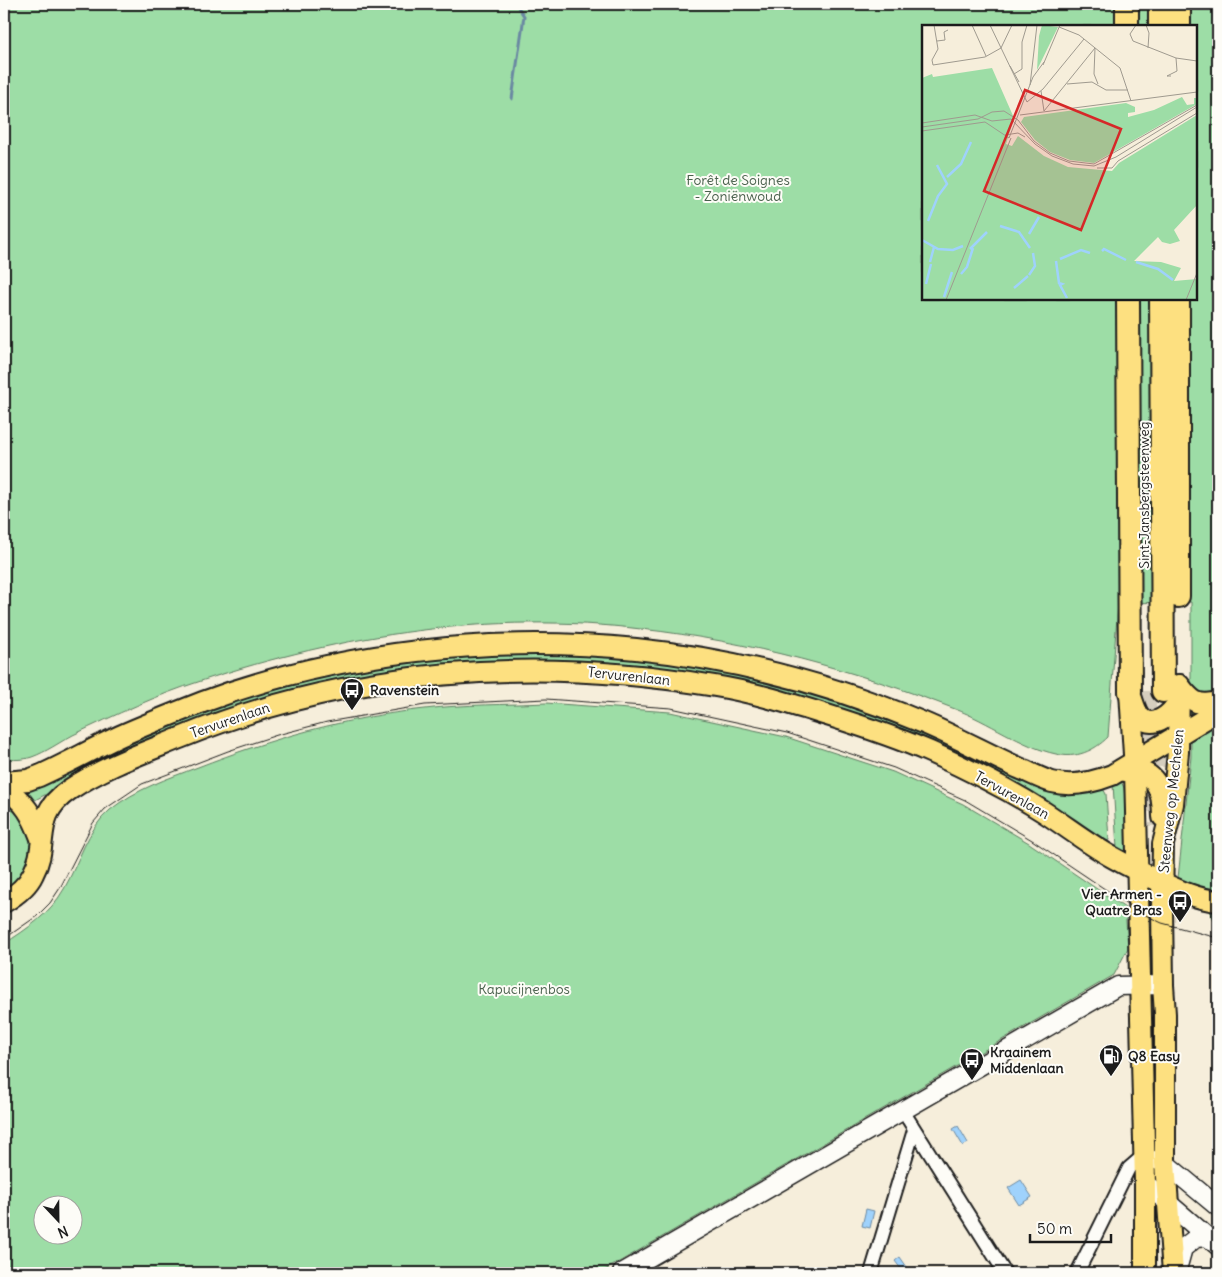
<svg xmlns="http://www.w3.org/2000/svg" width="1222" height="1277" viewBox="0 0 1222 1277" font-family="Delius,sans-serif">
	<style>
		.green { fill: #9ddda6; stroke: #5c7c61; fill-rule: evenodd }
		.water { fill: #9fd2fc; stroke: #6b89a2 }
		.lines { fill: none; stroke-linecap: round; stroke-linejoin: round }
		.stream { stroke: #6b89a2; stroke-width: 3 }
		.highway-tunnel { stroke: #d5cebe; stroke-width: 22; stroke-dasharray: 22 11; stroke-linecap: butt }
		.street-casing { stroke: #1c1c1c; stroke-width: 16 }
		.secondary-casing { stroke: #1c1c1c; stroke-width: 21 }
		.primary-casing { stroke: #1c1c1c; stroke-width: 24 }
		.highway-casing { stroke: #1c1c1c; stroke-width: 26 }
		.street { stroke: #fdfcf7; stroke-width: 12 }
		.secondary { stroke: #fdfcf7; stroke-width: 18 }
		.primary { stroke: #fde080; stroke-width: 20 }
		.highway { stroke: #fde080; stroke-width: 22 }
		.tram { stroke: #1c1c1c; stroke-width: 1 }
		.labels { text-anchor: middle; stroke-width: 4; stroke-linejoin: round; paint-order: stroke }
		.park-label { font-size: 14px; fill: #49604c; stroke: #fdfcf7 }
		.street-label { font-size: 14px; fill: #1c1c1c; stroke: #fdfcf7 }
		.poi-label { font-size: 14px; font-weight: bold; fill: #1c1c1c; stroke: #fdfcf7; text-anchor: start }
		.inset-river { fill: none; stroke: #9fd2fc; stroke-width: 2.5 }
		.inset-road { fill: none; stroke: #9f9a8f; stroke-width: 1 }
		.view { fill: #d62828; fill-opacity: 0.15; stroke: #d62828; stroke-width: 2.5 }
		.inset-edge { fill: none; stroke: #1c1c1c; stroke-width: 2.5 }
	</style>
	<rect width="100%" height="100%" fill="#f6eedb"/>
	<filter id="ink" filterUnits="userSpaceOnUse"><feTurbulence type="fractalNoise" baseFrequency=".02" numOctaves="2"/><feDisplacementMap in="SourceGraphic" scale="10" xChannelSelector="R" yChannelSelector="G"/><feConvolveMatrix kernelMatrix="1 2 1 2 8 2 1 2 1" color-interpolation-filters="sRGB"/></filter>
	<g filter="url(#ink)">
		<g class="green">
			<path d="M4 4H1218V923H1216L1196 888 1178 878 1191 757V602L1118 603 1108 737C1094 751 1076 759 1056 754 1022 747 988 721 955 709 854 670 749 641 641 629 493 611 342 634 201 681 157 695 115 715 73 735 60 742 46 752 32 757 23 760 13 760 4 759ZM923 26H1196V299H923Z"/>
			<path d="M537 652 678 662 807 689 940 738 1102 787 1106 794 1109 840 1105 842 1072 820 771 691 406 671 79 777 35 800H32L28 796 29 791 105 750 206 708 336 672 427 657Z"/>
			<path d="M546 703 670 712 786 737 893 772 963 804 1029 843 1125 908 1128 948 1114 975 600 1273H4V944C27 929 50 914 64 889 79 863 87 829 110 810 136 789 167 779 198 767 270 739 347 717 425 709 465 704 506 705 546 703ZM42 1204H72V1234H42Z"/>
			<path d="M1121 781 1124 788 1129 848 1122 852 1117 848 1113 784Z"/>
			<path d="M4 798 28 823 33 848 26 872 4 893Z"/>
		</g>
		<g class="water">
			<path d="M958 1126 968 1143 963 1146 953 1129Z"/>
			<path d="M1021 1180 1032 1197 1019 1205 1008 1188Z"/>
			<path d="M866 1209 874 1211 870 1228 862 1226Z"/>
			<path d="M900 1257 909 1270 904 1273 895 1261Z"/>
		</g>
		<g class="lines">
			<path class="stream" d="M512 99 524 16 516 4"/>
			<g class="highway-tunnel">
				<path d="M1145 691 1146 826"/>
				<path d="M1160 800 1163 691"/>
			</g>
			<g class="street-casing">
				<g id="street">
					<path d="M903 1111 1005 1273"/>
					<path d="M871 1273 914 1130"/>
					<path d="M1077 1273 1129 1168 1144 1155"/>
				</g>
			</g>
			<g class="secondary-casing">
				<g id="secondary">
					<path d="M1156 1160 1165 1163 1218 1207"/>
					<path d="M1145 1183 1218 1246"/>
					<path d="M622 1273 1118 986 1163 985"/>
					<path d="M1176 1273 1183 1248 1196 1238 1208 1237"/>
				</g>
			</g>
			<g class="primary-casing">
				<g id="primary">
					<path d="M1179 685C1191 701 1197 707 1218 702"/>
					<path d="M1130 692 1135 770 1145 1183V1273"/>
					<path d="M1132 699C1134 705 1136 713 1141 718 1154 730 1172 713 1178 702"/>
					<path d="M1125 771C1156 767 1163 791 1163 817"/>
					<path d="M4 782 28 780 39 776C66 764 92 749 120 736 147 724 175 713 203 702 339 651 492 635 636 649 734 659 833 685 924 723 957 737 988 754 1021 769 1031 773 1041 779 1052 782 1071 787 1094 782 1112 775L1218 711"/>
					<path d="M4 789C25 800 33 817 41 838"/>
					<path d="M4 902C16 895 27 887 33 874 50 843 31 816 69 790 103 767 143 753 180 738 351 668 534 656 715 686 753 692 791 704 827 715 862 726 896 737 930 752 968 769 1008 789 1044 812 1067 827 1089 844 1112 857 1128 866 1144 874 1161 882 1180 891 1197 899 1218 901"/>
					<path d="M1173 1273 1165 1163V1014L1163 985 1162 907 1163 844 1173 804 1178 752 1179 685"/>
				</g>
			</g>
			<g class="highway-casing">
				<g id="highway">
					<path d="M1160 4V26"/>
					<path d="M1127 26V4"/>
					<path d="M1179 26V4"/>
					<path d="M1128 299 1130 692"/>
					<path d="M1161 299 1163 691"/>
					<path d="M1178 299V596"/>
				</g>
			</g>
			<use href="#street" class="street"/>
			<use href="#secondary" class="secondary"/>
			<use href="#primary" class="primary"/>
			<use href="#highway" class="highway"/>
			<path class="tram" d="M4 939 37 916 50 903 60 888 93 823 105 809 142 784 228 751 277 735 327 722 425 705 546 699 671 708 787 733 894 768 965 800 1032 840 1139 912 1162 923 1218 938"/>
		</g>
	</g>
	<defs>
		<g id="bus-pin" transform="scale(1.25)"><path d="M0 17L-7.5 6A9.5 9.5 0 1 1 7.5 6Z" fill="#1c1c1c" stroke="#fdfcf7"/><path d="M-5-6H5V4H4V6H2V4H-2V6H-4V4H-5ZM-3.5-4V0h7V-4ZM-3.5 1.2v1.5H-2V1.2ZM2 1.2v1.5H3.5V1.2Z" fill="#fff"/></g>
		<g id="fuel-pin" transform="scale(1.25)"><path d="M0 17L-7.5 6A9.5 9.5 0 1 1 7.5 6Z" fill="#1c1c1c" stroke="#fdfcf7"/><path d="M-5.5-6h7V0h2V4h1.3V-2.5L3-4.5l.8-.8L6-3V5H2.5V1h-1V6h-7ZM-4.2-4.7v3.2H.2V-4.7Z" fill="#fff"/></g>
	</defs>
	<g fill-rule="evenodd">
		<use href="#bus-pin" x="352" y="690"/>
		<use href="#bus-pin" x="1180" y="902"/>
		<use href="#fuel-pin" x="1111" y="1056"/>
		<use href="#bus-pin" x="972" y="1060"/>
	</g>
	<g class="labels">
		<g class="park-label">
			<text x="738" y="185">Forêt de Soignes<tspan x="738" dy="16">- Zoniënwoud</tspan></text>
			<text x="524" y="994">Kapucijnenbos</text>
		</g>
		<g class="street-label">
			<text transform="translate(1144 495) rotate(-90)" y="5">Sint-Jansbergsteenweg</text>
			<text transform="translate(629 676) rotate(6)" y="5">Tervurenlaan</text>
			<text transform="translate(230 720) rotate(-19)" y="5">Tervurenlaan</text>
			<text transform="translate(1012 795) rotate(29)" y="5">Tervurenlaan</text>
			<text transform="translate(1171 801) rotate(-84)" y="5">Steenweg op Mechelen</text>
		</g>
		<g class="poi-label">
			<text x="370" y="695">Ravenstein</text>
			<text x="1162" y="899" text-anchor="end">Vier Armen -<tspan x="1162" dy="16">Quatre Bras</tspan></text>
			<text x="990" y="1057">Kraainem<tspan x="990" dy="16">Middenlaan</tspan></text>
			<text x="1128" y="1061">Q8 Easy</text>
		</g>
	</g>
	<g transform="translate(922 25)">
		<rect width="275" height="275" fill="#f6eedb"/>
		<path d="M120 0 136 2 115 45 117 11ZM70 43 92 93 84 119 90 121 96 111 122 131 146 142 190 146 197 138 275 90V180L252 205 258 216 248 219 240 217 236 212 212 236 239 237 259 243 252 256 275 254V275H0V53L10 49 11 52ZM260 72 265 80 272 79V73H275V79L172 138 148 135 128 127 113 115 99 97 102 92 204 78 213 82V87L206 88V92L232 85Z" fill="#9ddda6"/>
		<path class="inset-river" d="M25 152 39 139 49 117M6 196 16 171 25 159 15 140M78 201 97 207 108 223M107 209 117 192M0 215 16 224 31 225 41 221M48 224 65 207M180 226 182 224 204 235M138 234 159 225 168 228M134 236 137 258 140 259 138 260 145 273M8 237 12 222M214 237 236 244 251 255M39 249 45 242 51 223M107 250 113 241 111 228M4 259 9 239M92 263 106 251M22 272 30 247"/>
		<path class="inset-road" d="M12 0 16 24 10 35 11 40 63 32 79 23 90 0M50 0 64 31M68 0 105 77 121 64 162 14M214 0 208 9 211 16 254 33 275 36M224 0 227 8 226 23M137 2 157 10 198 43 209 76M15 16 23 15 22 7 26 5M173 23 172 49 176 59M121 40 138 0M88 41 97 57M92 49 100 44V17L105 0M249 51H245L255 46 254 33M145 59 170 57 184 65H206M108 60 115 0M119 66 122 86M122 86 173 23M98 90 275 67M0 98 53 90 70 96 89 94 113 119 130 131 151 139 172 141 194 132 275 82M0 102 56 94 70 87 82 86 96 95 112 116 128 128 147 136 172 139 275 80M0 106 63 97 87 113 111 52 122 37M83 110 96 108 103 112M175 143H190L196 136 275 88M24 275 89 113M264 275 275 248"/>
		<path class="view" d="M103 65 199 104 159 205 62 166Z"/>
		<rect width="275" height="275" class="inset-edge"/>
	</g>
	<rect width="1222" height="1277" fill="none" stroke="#fdfcf7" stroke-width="20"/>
	<rect x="10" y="10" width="1202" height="1257" fill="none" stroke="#1c1c1c" stroke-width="2" filter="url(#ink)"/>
	<g transform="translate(58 1220) rotate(158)"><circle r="24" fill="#fdfcf7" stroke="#a3a29f"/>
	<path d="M0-4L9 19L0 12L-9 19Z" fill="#1c1c1c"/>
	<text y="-8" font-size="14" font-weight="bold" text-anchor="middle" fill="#1c1c1c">N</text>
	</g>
	<path d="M1030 1234v8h81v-8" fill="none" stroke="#1c1c1c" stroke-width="2.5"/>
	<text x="1037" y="1234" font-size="15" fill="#1c1c1c" stroke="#fdfcf7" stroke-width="4" paint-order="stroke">50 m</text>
</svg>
